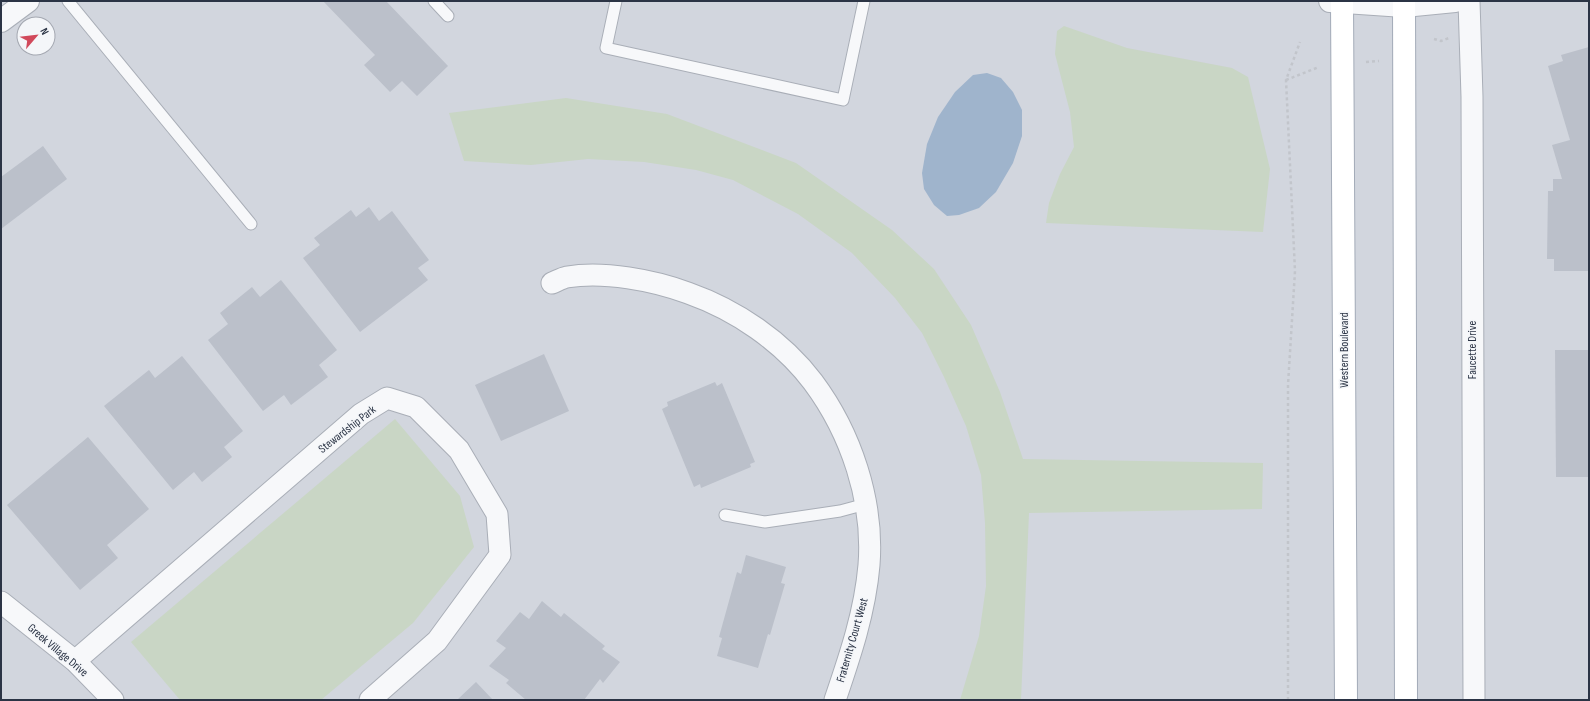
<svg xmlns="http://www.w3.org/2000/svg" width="1590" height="701" viewBox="0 0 1590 701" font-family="'Sofia Sans Condensed',sans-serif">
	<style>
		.built { fill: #d2d6de; fill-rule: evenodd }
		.green { fill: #c9d6c5 }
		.water { fill: #9fb4cc }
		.building { fill: #bbc0ca }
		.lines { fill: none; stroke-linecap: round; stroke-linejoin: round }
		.service-casing { stroke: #a9aeb7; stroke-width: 13 }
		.minor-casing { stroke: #a9aeb7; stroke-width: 23 }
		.tertiary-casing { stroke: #a9aeb7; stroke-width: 24 }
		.primary-casing { stroke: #a3abb8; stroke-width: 24 }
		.path { stroke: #c2c5cb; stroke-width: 2.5; stroke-dasharray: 3 3; stroke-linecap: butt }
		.service { stroke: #f7f8fa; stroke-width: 11 }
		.minor { stroke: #f7f8fa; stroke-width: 21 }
		.tertiary { stroke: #f7f8fa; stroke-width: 22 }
		.primary { stroke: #fff; stroke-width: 22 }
		.labels { text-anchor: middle; stroke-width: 3; stroke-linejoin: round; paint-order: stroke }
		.street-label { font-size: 12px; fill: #2b3445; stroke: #f4f6f9 }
	</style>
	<rect width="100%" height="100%" fill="#e4e7ec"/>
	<path class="built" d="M1 1H1589V700H1ZM24 24H48V48H24Z"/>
	<g class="green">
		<path d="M1064 26 1127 48 1232 68 1248 77 1270 169 1263 232 1046 223 1049 203 1060 174 1074 147 1070 112 1055 54 1057 31Z"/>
		<path d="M566 98 667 114 796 163 892 230 934 269 971 325 1000 392 1023 459 1263 463 1262 509 1029 513 1021 700H960L979 636 986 586 985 523 981 475 966 426 944 377 922 333 895 298 852 253 798 214 733 180 696 170 644 162 588 159 531 165 464 161 449 113Z"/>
		<path d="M395 419 460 496 474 547 413 623 321 700H180L131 642Z"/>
	</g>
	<path class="water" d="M987 73 1001 78 1013 92 1022 110V136L1013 163 996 192 979 208 959 215 947 216 934 205 924 189 922 173 927 144 938 117 955 92 973 75Z"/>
	<g class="building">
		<path d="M323 1H386L448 66 417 96 402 81 390 92 364 65 375 55Z"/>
		<path d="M1589 47V271H1554V259H1547L1548 191H1553V179H1562L1552 145 1570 140 1548 66 1563 61 1561 55Z"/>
		<path d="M43 146 67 179 1 229V177Z"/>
		<path d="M369 207 379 221 392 211 429 260 418 268 428 280 360 332 303 258 320 245 314 238 351 210 356 217Z"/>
		<path d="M281 280 337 350 319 365 328 377 291 405 284 395 263 411 208 340 228 324 220 313 252 287 260 297Z"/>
		<path d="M1555 350H1589V477H1556Z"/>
		<path d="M544 354 569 411 501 441 475 385Z"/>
		<path d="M182 356 243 431 224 447 232 457 202 482 194 472 173 490 104 406 149 370 155 378Z"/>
		<path d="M715 382 717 386 722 383 755 462 750 464 751 467 701 488 700 484 694 487 662 409 668 406 667 402Z"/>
		<path d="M88 437 149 509 107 545 118 558 80 590 7 505Z"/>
		<path d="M746 555 786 567 781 583 785 584 770 635 768 634 758 668 717 656 722 638 719 637 737 572 741 574Z"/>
		<path d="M542 601 561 617 564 613 605 646 602 649 620 662 603 683 600 679 584 700H526L506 683 509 680 489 666 506 648 496 641 520 612 529 619Z"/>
		<path d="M476 682 493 700H457Z"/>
	</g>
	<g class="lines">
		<g class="service-casing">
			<g id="service">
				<path d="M68 1 251 224"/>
				<path d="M434 1 448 16"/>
				<path d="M616 1 606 48 843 100 864 1"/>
				<path d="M725 515 765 522 840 511 866 504"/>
			</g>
		</g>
		<g class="minor-casing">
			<g id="minor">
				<path d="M1469 1 1472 97 1474 700"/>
				<path d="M552 283C557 281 562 278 567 277 604 271 653 280 688 293 736 310 782 341 813 382 851 433 874 501 869 565 865 612 850 656 835 700"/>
				<path d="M1 602 75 661 113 700"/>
				<path d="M75 661 361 414 387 398 416 407 459 450 497 514 500 555 437 641 370 700"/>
			</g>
		</g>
		<g class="tertiary-casing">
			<g id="tertiary">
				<path d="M1330 1 1404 6 1455 1"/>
				<path d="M1 21 28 1"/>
			</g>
		</g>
		<g class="primary-casing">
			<g id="primary">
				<path d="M1342 1 1346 700"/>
				<path d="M1404 1 1406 700"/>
			</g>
		</g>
		<g class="path">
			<path d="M1434 39 1441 41 1449 38"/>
			<path d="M1366 62 1379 61"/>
			<path d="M1286 80 1319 67"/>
			<path d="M1288 700V385L1295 271 1286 80 1300 42"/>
		</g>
		<use href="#service" class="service"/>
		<use href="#minor" class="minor"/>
		<use href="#tertiary" class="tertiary"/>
		<use href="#primary" class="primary"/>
	</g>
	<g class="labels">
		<g class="street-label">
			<text transform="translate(1344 350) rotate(-90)" y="4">Western Boulevard</text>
			<text transform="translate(1472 350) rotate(-90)" y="4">Faucette Drive</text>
			<text transform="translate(347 429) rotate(-38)" y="4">Stewardship Park</text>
			<text transform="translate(852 640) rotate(-74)" y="4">Fraternity Court West</text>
			<text transform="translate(58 650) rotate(40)" y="4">Greek Village Drive</text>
		</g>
	</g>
	<rect width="1590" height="701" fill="none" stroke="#2b3445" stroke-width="4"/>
	<g transform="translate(36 36) rotate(62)"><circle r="19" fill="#f4f6f9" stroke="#a4a8b1"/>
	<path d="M0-3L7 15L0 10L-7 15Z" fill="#d1495b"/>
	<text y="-6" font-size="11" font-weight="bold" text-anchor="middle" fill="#2b3445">N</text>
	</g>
</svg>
